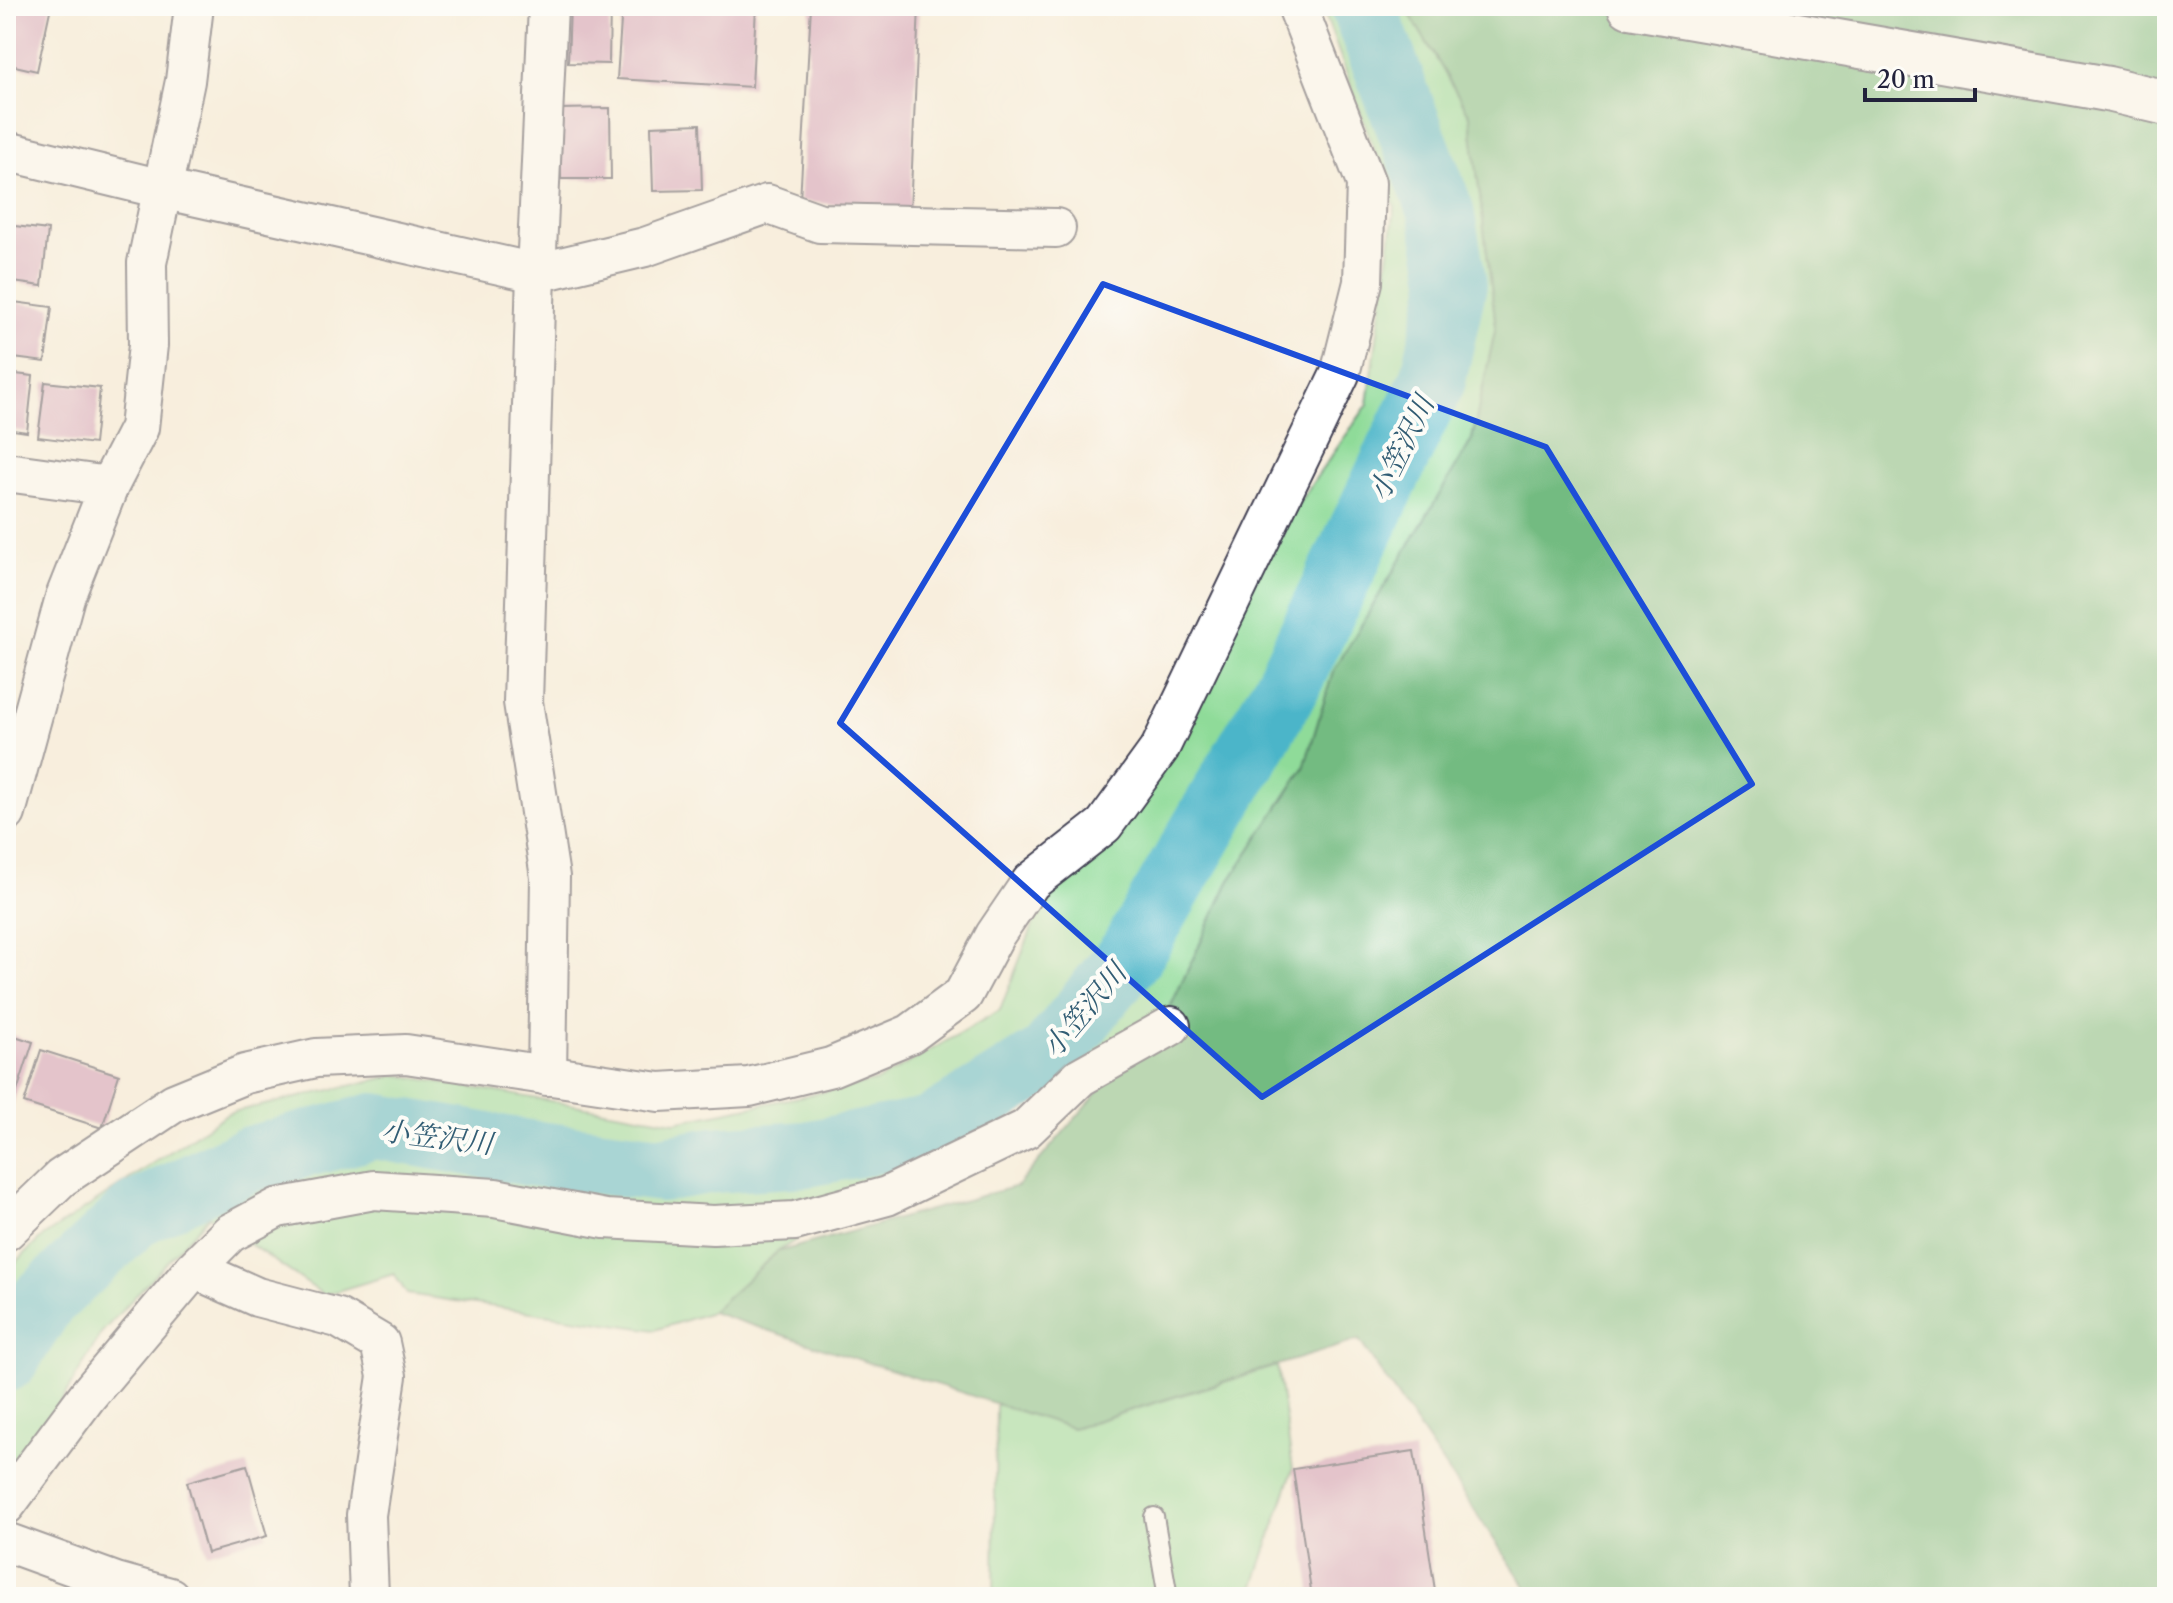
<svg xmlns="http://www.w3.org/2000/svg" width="2173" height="1603" viewBox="0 0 2173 1603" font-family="'Libre Caslon Text','Noto Serif JP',serif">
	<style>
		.green { fill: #8fdb99; stroke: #587e6a; stroke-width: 2 }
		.forest { fill: #73bb81; stroke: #4a6e5e; stroke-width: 2 }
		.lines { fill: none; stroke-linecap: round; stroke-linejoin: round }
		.river { stroke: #4bb5c9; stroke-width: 66 }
		.building { fill: #cc90b5 }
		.service-casing { stroke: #424153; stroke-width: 22 }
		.minor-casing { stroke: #424153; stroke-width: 42 }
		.secondary-casing { stroke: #424153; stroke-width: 48 }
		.service { stroke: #fff; stroke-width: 18 }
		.minor { stroke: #fff; stroke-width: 38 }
		.secondary { stroke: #fff; stroke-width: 44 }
		.marked { fill: none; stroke: #1d4ed8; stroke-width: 6; stroke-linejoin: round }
		.labels { text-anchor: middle; stroke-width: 8; stroke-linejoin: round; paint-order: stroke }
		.water-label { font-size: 28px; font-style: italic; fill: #325d74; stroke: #fdfcf7 }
	</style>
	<rect width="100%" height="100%" fill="#fdfcf7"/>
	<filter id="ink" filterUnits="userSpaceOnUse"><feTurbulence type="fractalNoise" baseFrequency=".0125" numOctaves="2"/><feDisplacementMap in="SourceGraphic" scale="16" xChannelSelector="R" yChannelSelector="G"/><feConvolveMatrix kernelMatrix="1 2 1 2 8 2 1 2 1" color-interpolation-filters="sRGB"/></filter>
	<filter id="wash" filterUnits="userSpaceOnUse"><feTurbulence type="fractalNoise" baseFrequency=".006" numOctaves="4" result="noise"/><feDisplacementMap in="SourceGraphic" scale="32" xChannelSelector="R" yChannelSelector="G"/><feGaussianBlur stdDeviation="1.8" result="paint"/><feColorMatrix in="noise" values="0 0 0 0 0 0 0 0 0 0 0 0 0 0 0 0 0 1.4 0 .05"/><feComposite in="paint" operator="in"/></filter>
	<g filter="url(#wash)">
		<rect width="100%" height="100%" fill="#f8eedd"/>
		<g class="green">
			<path d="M1322 6H1405L1470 115 1496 326 1472 439 1304 768 1229 882 1169 1010 974 1128 777 1252 711 1312 655 1330 407 1294 394 1274 324 1295 209 1216 102 1332 6 1497V1272L40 1239 228 1113 398 1075 675 1122 877 1081 1000 1010 1059 859 1137 780 1235 593 1368 404 1395 207Z"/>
			<path d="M1277 1366 1293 1469 1250 1597H994L996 1404 1073 1428Z"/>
		</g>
		<path class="forest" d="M1405 6H2167V1597H1533L1359 1340 1072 1428 711 1312 777 1252 1017 1186 1169 1010 1229 882 1304 768 1333 672 1472 440 1496 326 1470 115Z"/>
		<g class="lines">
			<path class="river" d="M6 1359 43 1301 136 1214 250 1159 374 1126 529 1153 661 1169 714 1160 807 1154 930 1130 1049 1057 1131 954 1288 684 1433 380 1454 284 1441 211 1363 6"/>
		</g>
		<g id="blocks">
			<g class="building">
				<path d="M6 6H51L37 71 6 64Z"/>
				<path d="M570 6H610L609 64 568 63Z"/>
				<path d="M622 6H756L752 87 617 79Z"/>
				<path d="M811 6H919L910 213 800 201Z"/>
				<path d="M610 108 611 179H561L559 109Z"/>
				<path d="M700 124 702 190 653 191 651 126Z"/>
				<path d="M6 225 48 230 42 286 6 281Z"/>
				<path d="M6 301 52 307 45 362 6 357Z"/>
				<path d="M6 373 33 376 27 432 6 429Z"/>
				<path d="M45 382 100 388 94 444 38 437Z"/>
				<path d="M6 1033 33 1042 7 1122H6Z"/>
				<path d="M41 1050 119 1075 102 1128 24 1103Z"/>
				<path d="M1414 1451 1436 1597H1312L1293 1469Z"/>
				<path d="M247 1465 267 1536 207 1553 187 1482Z"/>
			</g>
		</g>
	</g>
	<g filter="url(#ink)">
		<use href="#blocks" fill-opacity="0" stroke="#424153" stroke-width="2"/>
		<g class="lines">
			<g class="service-casing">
				<path id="service" d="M1154 1517 1168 1597"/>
			</g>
			<g class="minor-casing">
				<g id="minor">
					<path d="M6 151 162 189 536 273 645 247 767 204 820 223 1056 228"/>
					<path d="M6 472 109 486"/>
					<path d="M6 813 65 597 109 486 139 428 148 345 147 263 185 81 194 6"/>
					<path d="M547 1076 550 877 523 702 536 273 548 6"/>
					<path d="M6 1231 61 1178 174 1103 245 1074 316 1058 406 1054 659 1092 749 1087 831 1067 910 1034 963 995 995 935 1031 882 1104 825 1160 748 1340 374 1363 282 1366 183 1297 6"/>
					<path d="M194 1269 257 1297 338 1318 380 1343 387 1376 366 1515 369 1597"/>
					<path d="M6 1505 88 1395 194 1269 230 1233 277 1208 374 1190 495 1198 605 1219 713 1225 795 1221 887 1196 1026 1129 1080 1077 1171 1026"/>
					<path d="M6 1542 116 1582 170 1597"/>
				</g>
			</g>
			<g class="secondary-casing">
				<path id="secondary" d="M1630 6 2108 89 2167 103"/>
			</g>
			<use href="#service" class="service"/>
			<use href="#minor" class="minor"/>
			<use href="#secondary" class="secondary"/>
		</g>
	</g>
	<path d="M0 0H2173V1603H0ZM1103 284 1546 447 1752 784 1262 1097 840 723Z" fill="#f8eedd" fill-opacity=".55" fill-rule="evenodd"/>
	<path class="marked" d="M1103 284 1546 447 1752 784 1262 1097 840 723Z"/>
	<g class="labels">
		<g class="water-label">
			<text transform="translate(1401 448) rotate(-64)" y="10">小笠沢川</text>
			<text transform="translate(1084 1010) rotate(-50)" y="10">小笠沢川</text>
			<text transform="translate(437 1137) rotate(7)" y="10">小笠沢川</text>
		</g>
	</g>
	<rect width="2173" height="1603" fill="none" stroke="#fdfcf7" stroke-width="32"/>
	<path d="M1865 88v12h110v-12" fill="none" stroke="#22223b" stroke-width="4"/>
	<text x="1877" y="88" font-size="24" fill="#22223b" stroke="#fdfcf7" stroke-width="6" paint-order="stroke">20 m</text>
</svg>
